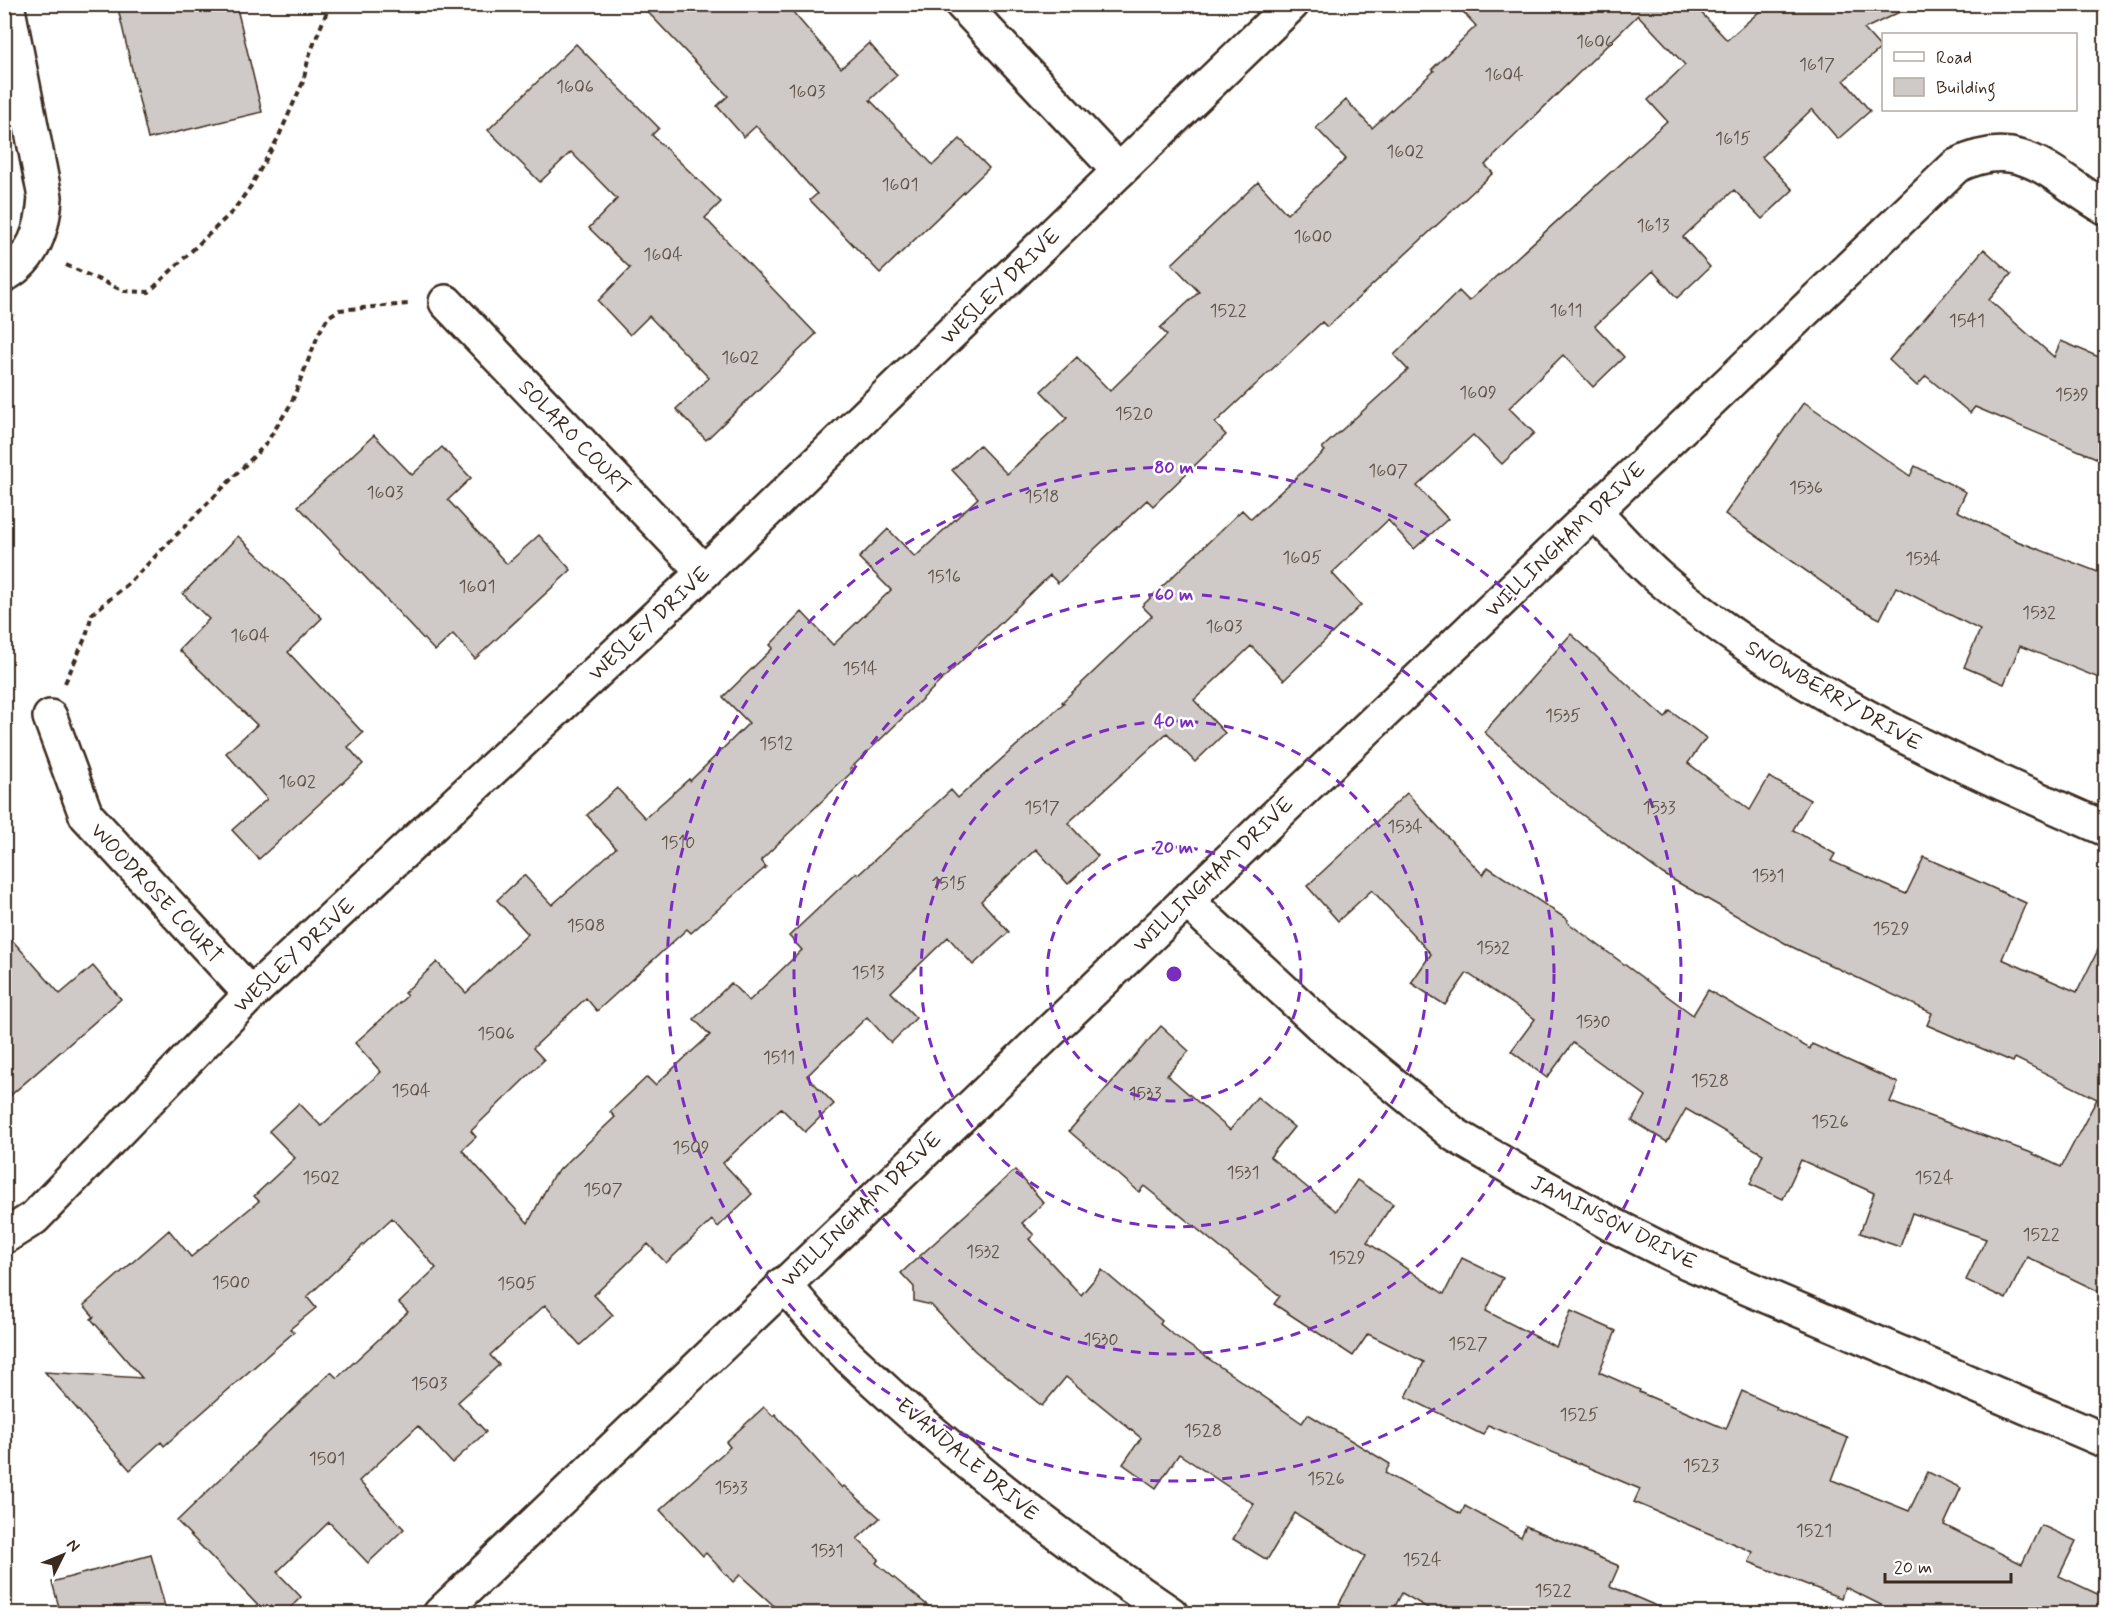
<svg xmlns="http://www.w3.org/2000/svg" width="2110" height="1618" viewBox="0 0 2110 1618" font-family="Mynerve,sans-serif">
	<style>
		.building { fill: #cfcac7; stroke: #3b2a1e; stroke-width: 1.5; fill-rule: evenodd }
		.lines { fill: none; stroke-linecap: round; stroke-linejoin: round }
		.minor-casing { stroke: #3b2a1e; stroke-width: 38 }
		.path { stroke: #3b2a1e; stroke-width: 4; stroke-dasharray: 6 4.5; stroke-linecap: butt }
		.minor { stroke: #fff; stroke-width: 33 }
		.ring { fill: none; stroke: #7b2cbf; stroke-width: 3; stroke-dasharray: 10 8 }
		.labels { text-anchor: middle; stroke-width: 5; stroke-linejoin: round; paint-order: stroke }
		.number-label { font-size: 18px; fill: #605248 }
		.street-label { font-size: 21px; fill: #3b2a1e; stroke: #fff }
		.centre { fill: #7b2cbf; stroke: #fff; stroke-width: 3 }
		.ring-label { font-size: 18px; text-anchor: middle; font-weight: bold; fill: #7b2cbf; stroke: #fff; stroke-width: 5; stroke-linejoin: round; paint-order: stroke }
	</style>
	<rect width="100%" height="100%" fill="#fff"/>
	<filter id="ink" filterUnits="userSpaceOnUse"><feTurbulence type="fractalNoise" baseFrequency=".0167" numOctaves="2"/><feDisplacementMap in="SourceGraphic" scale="12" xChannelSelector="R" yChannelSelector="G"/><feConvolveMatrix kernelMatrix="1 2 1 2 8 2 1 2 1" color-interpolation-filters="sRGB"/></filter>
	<g filter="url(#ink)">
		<g class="building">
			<path d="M117 4H236L262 112 148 139Z"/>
			<path d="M640 4H786L841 68 869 43 897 75 870 100 933 165 960 139 989 168 880 273 810 200 817 194 756 126 744 137 717 106 728 96Z"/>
			<path d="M1456 4H1693L1727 40 1768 4H1916L1864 29 1881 48 1844 80 1870 111 1838 139 1812 109 1762 157 1793 190 1762 219 1734 190 1683 237 1710 267 1677 298 1653 271 1595 326 1624 357 1593 387 1563 355 1509 408 1534 433 1502 464 1473 435 1417 486 1448 519 1414 549 1388 520 1332 573 1361 605 1312 653 1284 680 1251 646 1194 700 1225 733 1195 762 1167 733 1068 823 1098 856 1068 884 1036 849 981 901 1009 932 973 965 948 937 891 992 916 1018 891 1043 867 1017 807 1076 834 1104 805 1132 781 1108 723 1163 752 1194 718 1227 712 1220 666 1263 648 1244 594 1295 613 1315 580 1345 545 1305 490 1355 499 1365 458 1402 486 1432 452 1463 418 1426 359 1481 404 1529 368 1563 329 1522 277 1572 301 1597 284 1614H266L177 1521 331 1372 337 1378 408 1312 399 1303 436 1268 392 1218 307 1297 316 1308 290 1329 294 1332 164 1446 161 1442 130 1470 45 1372 142 1378 91 1319 94 1317 84 1305 169 1230 191 1257 259 1201 254 1196 295 1158 269 1131 299 1103 321 1126 381 1072 355 1043 407 996 404 993 437 962 466 993 528 934 497 900 524 875 552 905 616 848 587 815 617 788 645 818 689 779 690 781 749 723 723 697 773 648 770 645 802 612 833 645 891 590 859 558 888 529 915 557 978 498 952 470 979 445 1007 474 1067 418 1041 391 1077 357 1110 391 1167 335 1160 328 1199 292 1172 264 1258 182 1287 214 1346 159 1316 128 1346 100 1372 128 1434 71 1432 69 1476 26ZM1638 15 1685 65 1648 100 1667 121 1469 301 1459 291 1394 355 1408 370 1322 448 1325 451 1251 519 1242 510 1142 606 1152 616 1062 702 1064 703 958 798 951 790 858 875 856 873 789 936 802 950 749 1001 731 983 694 1019 710 1035 655 1085 647 1077 610 1112 615 1117 553 1176 528 1223 462 1150 476 1137 471 1131 544 1060 533 1048 586 998 597 1011 687 929 691 933 766 867 761 860 852 772 850 769 1050 575 1058 583 1147 500 1153 506 1226 435 1215 423 1322 322 1327 327 1493 173 1485 165Z"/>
			<path d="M576 44 659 128 652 135 721 202 705 218 816 334 706 440 676 409 709 378 649 316 630 335 598 301 630 268 589 228 617 199 571 152 540 182 488 130Z"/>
			<path d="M1984 249 2011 274 1989 300 2054 357 2061 341 2106 360V462L1975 407 1970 413 1926 376 1917 386 1889 360Z"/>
			<path d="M1804 402 1910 476 1915 466 1966 492 1957 511 2017 541 2106 575V681L2020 646 2004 684 1964 667 1980 630 1896 587 1880 619 1859 608 1725 514Z"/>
			<path d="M374 435 412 475 442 447 471 478 448 500 507 564 539 535 571 570 475 659 453 634 435 651 298 506Z"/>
			<path d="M238 536 322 618 288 652 363 733 348 747 363 764 259 859 232 830 267 799 226 753 257 725 179 650 209 619 183 594Z"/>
			<path d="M1571 634 1665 718 1670 711 1706 738 1688 763 1750 810 1769 777 1810 800 1793 830 1835 854 1831 861 1906 894 1924 857 2026 903 2002 959 2077 992 2106 934V1295L2027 1257 2006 1299 1966 1280 1986 1239 1912 1213 1900 1247 1860 1233 1874 1193 1801 1160 1783 1199 1750 1184 1763 1154 1686 1109 1667 1142 1632 1121 1646 1096 1573 1043 1547 1078 1511 1051 1535 1019 1467 973 1445 1005 1411 983 1431 954 1372 890 1338 921 1307 886 1407 793 1483 875 1488 867 1568 920 1567 922 1693 1015 1708 990 1810 1049 1812 1044 1898 1083 1890 1102 2029 1152 2061 1167 2097 1099 2015 1058 2013 1062 1927 1025 1932 1013 1790 946 1663 874 1550 791 1484 732Z"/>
			<path d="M4 931 60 994 93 966 121 999 4 1101Z"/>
			<path d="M1161 1026 1189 1051 1167 1075 1230 1130 1257 1097 1294 1127 1270 1157 1336 1211 1357 1180 1393 1204 1367 1242 1444 1294 1462 1258 1503 1278 1486 1311 1556 1347 1571 1311 1616 1331 1599 1372 1640 1390 1639 1392 1726 1429 1742 1391 1777 1407 1776 1409 1848 1438 1832 1480 1909 1511 1928 1472 1961 1488 1944 1525 2022 1564 2041 1525 2076 1541 2059 1576 2106 1598V1614H1899L1845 1587 1841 1598 1749 1562 1753 1552 1634 1502 1640 1489 1488 1425 1483 1435 1406 1397 1424 1362 1368 1334 1353 1356 1274 1304 1280 1296 1144 1186 1139 1192 1069 1131Z"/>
			<path d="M1015 1170 1044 1203 1022 1223 1034 1235 1029 1239 1081 1295 1102 1270 1162 1321 1160 1324 1171 1333 1302 1423 1308 1414 1390 1464 1385 1473 1461 1514 1465 1506 1521 1537 1526 1526 1619 1566 1610 1586 1675 1614H1438L1402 1593 1391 1614H1357L1339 1604 1365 1556 1295 1513 1267 1560 1233 1539 1254 1504 1179 1454 1156 1488 1123 1464 1141 1438 1066 1377 1042 1406 975 1351 931 1305 914 1301V1287L901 1273Z"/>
			<path d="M764 1407 773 1416 775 1414 842 1488 844 1486 880 1518 857 1539 879 1559 876 1563 938 1614H783L740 1575 733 1582 706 1553 703 1556 660 1510 730 1447 726 1442Z"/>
			<path d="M151 1555 167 1614H61L52 1582Z"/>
		</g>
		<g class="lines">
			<g class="minor-casing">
				<g id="minor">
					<path d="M962 4 1119 171"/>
					<path d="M4 275C34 259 43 229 45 197L7 4"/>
					<path d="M446 302 704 572"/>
					<path d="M1594 512C1615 533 1635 557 1658 577 1788 689 1949 761 2106 829"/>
					<path d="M50 717 86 815 251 994"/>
					<path d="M1186 900 1322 1026 1455 1135 1525 1176 1611 1224 1687 1262 2106 1441"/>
					<path d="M4 1237 34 1218 251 994 704 572 1292 4"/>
					<path d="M783 1284C805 1308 826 1335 850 1358 949 1452 1058 1537 1171 1614"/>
					<path d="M440 1614 1956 166C2022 133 2052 177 2106 208"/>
				</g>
			</g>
			<g class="path">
				<path d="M66 265 124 291 149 292 233 211 251 186 278 138 303 82 309 56 330 4"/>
				<path d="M4 318 14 314"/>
				<path d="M65 683 86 636 92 614 129 583 265 445 291 404 319 333 328 317 339 310 408 304"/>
			</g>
			<use href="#minor" class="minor"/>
		</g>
	</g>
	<g class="ring">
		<circle cx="1174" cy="974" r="127"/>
		<circle cx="1174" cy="974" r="253"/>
		<circle cx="1174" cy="974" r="380"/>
		<circle cx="1174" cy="974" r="507"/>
	</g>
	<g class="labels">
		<g class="number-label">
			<text x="1595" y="47">1606</text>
			<text x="1817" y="70">1617</text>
			<text x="1504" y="80">1604</text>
			<text x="575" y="92">1606</text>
			<text x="807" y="97">1603</text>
			<text x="1733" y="144">1615</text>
			<text x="1405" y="157">1602</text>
			<text x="900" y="190">1601</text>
			<text x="1653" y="231">1613</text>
			<text x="1313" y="242">1600</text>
			<text x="663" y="260">1604</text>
			<text x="1228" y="316">1522</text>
			<text x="1566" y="316">1611</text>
			<text x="1967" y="326">1541</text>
			<text x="740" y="363">1602</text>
			<text x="1478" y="398">1609</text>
			<text x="2072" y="400">1539</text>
			<text x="1134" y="419">1520</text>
			<text x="1388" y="476">1607</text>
			<text x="1806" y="493">1536</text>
			<text x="385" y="498">1603</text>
			<text x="1042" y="502">1518</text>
			<text x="1302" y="563">1605</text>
			<text x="1923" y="564">1534</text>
			<text x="944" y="582">1516</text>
			<text x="477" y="592">1601</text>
			<text x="2039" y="618">1532</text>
			<text x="1224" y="632">1603</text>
			<text x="250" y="641">1604</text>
			<text x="860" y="674">1514</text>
			<text x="1563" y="721">1535</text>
			<text x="776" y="749">1512</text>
			<text x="297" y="787">1602</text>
			<text x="1042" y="813">1517</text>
			<text x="1659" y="813">1533</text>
			<text x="1405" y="832">1534</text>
			<text x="678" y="848">1510</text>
			<text x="1768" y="881">1531</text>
			<text x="949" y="889">1515</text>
			<text x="586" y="931">1508</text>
			<text x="1891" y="934">1529</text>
			<text x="1493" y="953">1532</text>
			<text x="868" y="978">1513</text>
			<text x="1593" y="1027">1530</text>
			<text x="496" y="1039">1506</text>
			<text x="779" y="1063">1511</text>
			<text x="1710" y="1086">1528</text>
			<text x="411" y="1096">1504</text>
			<text x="1145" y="1099">1533</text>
			<text x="1830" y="1127">1526</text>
			<text x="691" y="1153">1509</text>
			<text x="1243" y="1178">1531</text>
			<text x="321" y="1183">1502</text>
			<text x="1934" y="1183">1524</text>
			<text x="603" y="1195">1507</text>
			<text x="2041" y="1240">1522</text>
			<text x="983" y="1257">1532</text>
			<text x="1347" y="1263">1529</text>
			<text x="231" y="1288">1500</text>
			<text x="517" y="1289">1505</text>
			<text x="1101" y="1345">1530</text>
			<text x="1468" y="1349">1527</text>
			<text x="429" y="1389">1503</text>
			<text x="1579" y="1420">1525</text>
			<text x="1203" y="1436">1528</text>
			<text x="327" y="1464">1501</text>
			<text x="1701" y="1471">1523</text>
			<text x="1326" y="1484">1526</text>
			<text x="731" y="1493">1533</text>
			<text x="1814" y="1536">1521</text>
			<text x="827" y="1556">1531</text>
			<text x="1422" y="1565">1524</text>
			<text x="1553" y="1596">1522</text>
		</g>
		<g class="street-label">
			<text transform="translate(1000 286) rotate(-44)" y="7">WESLEY DRIVE</text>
			<text transform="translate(575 437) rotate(46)" y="7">SOLARO COURT</text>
			<text transform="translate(1565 539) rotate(-44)" y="7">WILLINGHAM DRIVE</text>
			<text transform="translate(649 623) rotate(-43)" y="7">WESLEY DRIVE</text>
			<text transform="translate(1834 695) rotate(30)" y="7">SNOWBERRY DRIVE</text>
			<text transform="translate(1213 874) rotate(-44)" y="7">WILLINGHAM DRIVE</text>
			<text transform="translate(157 893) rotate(47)" y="7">WOODROSE COURT</text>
			<text transform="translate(294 955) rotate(-43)" y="7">WESLEY DRIVE</text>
			<text transform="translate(861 1209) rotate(-44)" y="7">WILLINGHAM DRIVE</text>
			<text transform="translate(1614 1222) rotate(27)" y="7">JAMINSON DRIVE</text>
			<text transform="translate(968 1459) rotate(40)" y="7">EVANDALE DRIVE</text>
		</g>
	</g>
	<circle cx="1174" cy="974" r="9" class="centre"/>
	<g class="ring-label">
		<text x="1174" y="473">80 m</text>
		<text x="1174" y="600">60 m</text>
		<text x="1174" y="727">40 m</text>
		<text x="1174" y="853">20 m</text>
	</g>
	<rect width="2110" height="1618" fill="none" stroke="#fff" stroke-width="24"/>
	<rect x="12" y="12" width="2086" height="1594" fill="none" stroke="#3b2a1e" stroke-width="2" filter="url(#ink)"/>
	<rect x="1882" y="33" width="195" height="78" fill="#ffffff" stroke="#b1aaa5" stroke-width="1.5"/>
	<rect x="1894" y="52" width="30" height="9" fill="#ffffff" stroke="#b1aaa5" stroke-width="1.5"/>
	<text x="1936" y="63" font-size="18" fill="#3b2a1e">Road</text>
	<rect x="1894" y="78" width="30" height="18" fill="#cfcac7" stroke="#b1aaa5" stroke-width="1.5"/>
	<text x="1936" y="93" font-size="18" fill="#3b2a1e">Building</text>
	<g transform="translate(63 1555) rotate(47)" stroke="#ffffff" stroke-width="4.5" paint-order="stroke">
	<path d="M0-4.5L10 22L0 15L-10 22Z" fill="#3b2a1e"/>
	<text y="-9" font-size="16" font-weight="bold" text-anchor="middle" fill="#3b2a1e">N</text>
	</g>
	<path d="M1885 1573v9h126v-9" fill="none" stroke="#3b2a1e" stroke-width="3"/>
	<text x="1894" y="1573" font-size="18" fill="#3b2a1e" stroke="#ffffff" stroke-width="4.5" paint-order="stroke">20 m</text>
</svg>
